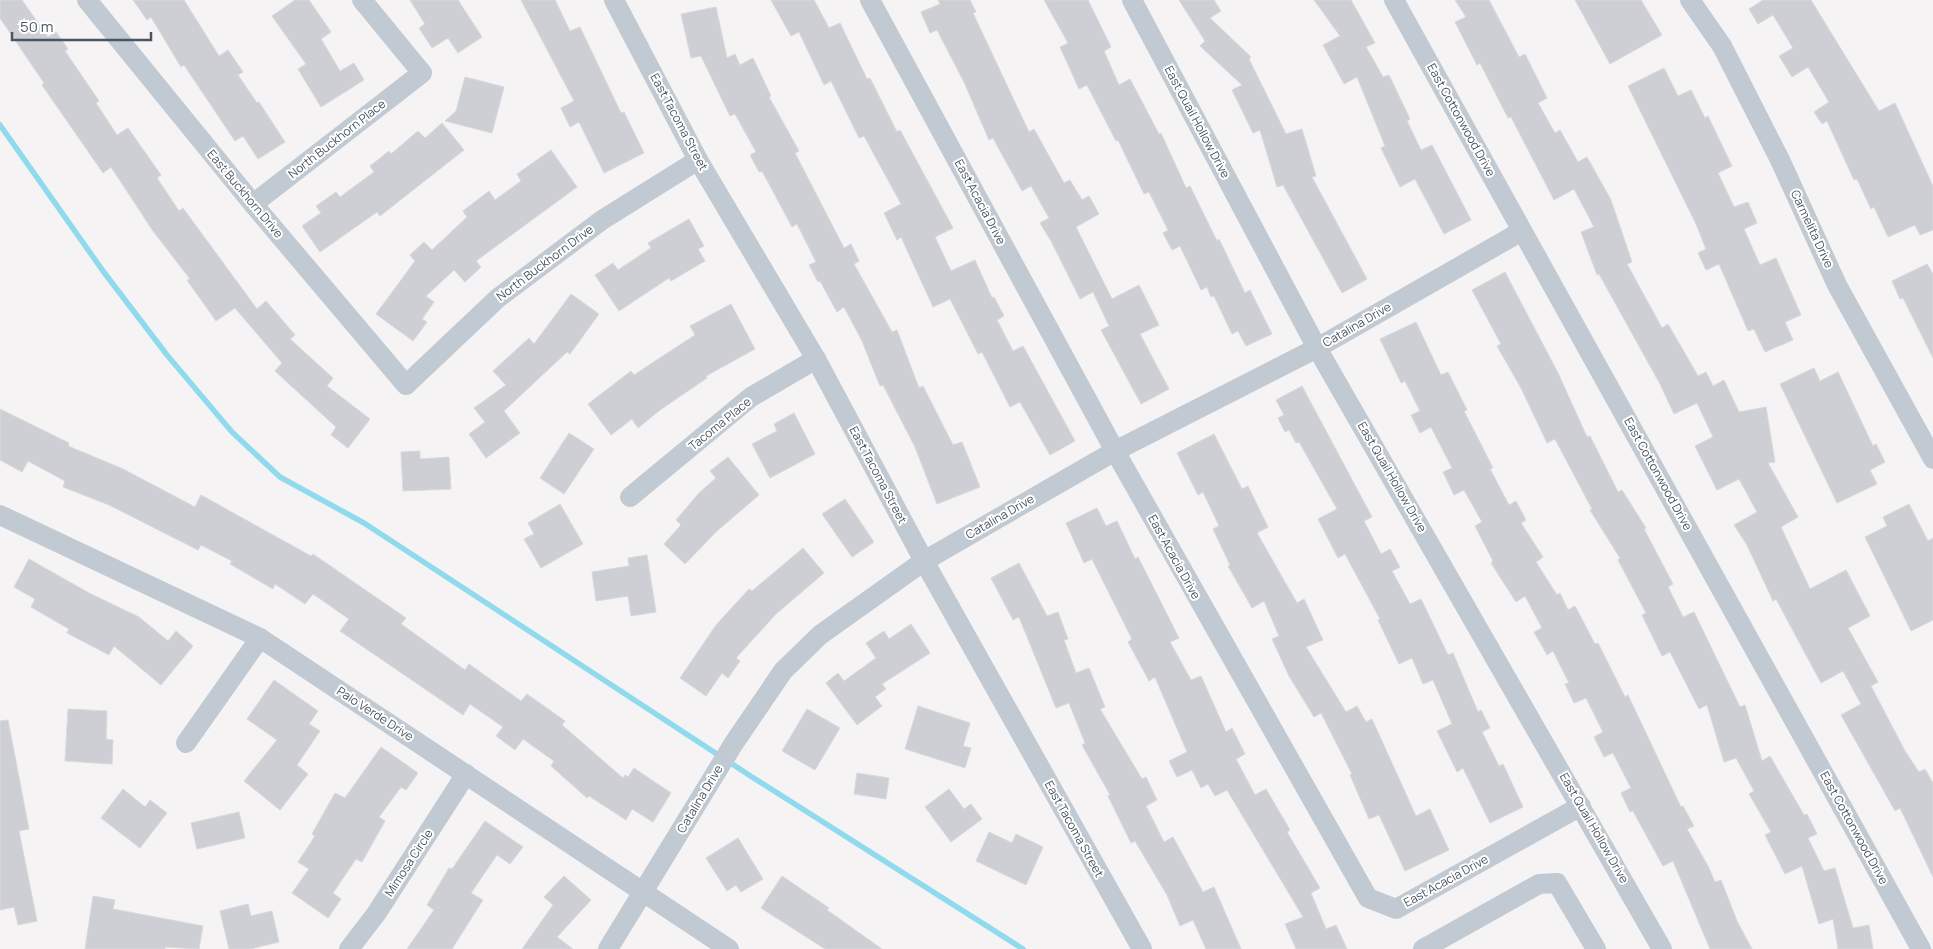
<svg xmlns="http://www.w3.org/2000/svg" width="1933" height="949" viewBox="0 0 1933 949" font-family="Manrope,sans-serif">
	<style>
		.lines { fill: none; stroke-linecap: round; stroke-linejoin: round }
		.stream { stroke: #90daee; stroke-width: 5.5 }
		.building { fill: #cdcfd5; stroke: #d7d9de }
		.minor { stroke: #c1cad2; stroke-width: 20 }
		.labels { text-anchor: middle; stroke-width: 4; stroke-linejoin: round; paint-order: stroke }
		.street-label { font-size: 12px; fill: #4a5661; stroke: #fff }
	</style>
	<rect width="100%" height="100%" fill="#f5f3f3"/>
	<g class="lines">
		<path class="stream" d="M0 125 103 271 167 355 232 432 280 477 364 523 752 777 1023 949"/>
	</g>
	<g class="building">
		<path d="M0 0H22L48 37 56 32 68 49 65 51 99 101 96 103 117 135 128 128 161 175 157 178 179 211 183 208 257 309 266 301 295 335 290 339 333 378 327 386 370 419 348 448 331 435 336 427 275 371 282 363 235 308 216 321 187 280 190 279 153 231 111 167 103 173 42 85 44 83 0 18Z"/>
		<path d="M133 0H184L219 56 228 50 243 72 238 75 257 103 259 102 285 142 258 159 243 136 235 141 184 65 181 67 151 17 147 20Z"/>
		<path d="M295 0H309L331 32 321 39 340 71 354 63 364 80 321 107 298 69 306 64 272 16Z"/>
		<path d="M410 0H458L482 37 458 53 448 38 432 48 419 28 425 24Z"/>
		<path d="M521 0H555L570 31 580 27 621 113 624 112 644 153 604 173 579 122 570 127 561 108 574 101Z"/>
		<path d="M771 0H814L829 28 840 23 867 79 870 78 897 132 900 130 953 228 935 237 951 271 975 260 992 298 994 297 1004 316 997 320 1013 351 1023 346 1075 441 1050 455 1020 402 1010 407 982 352 978 354 950 299 933 307 901 237 897 240 884 213 901 204 864 136 859 138 831 81 824 85 799 32 791 36Z"/>
		<path d="M938 0H970L976 12 973 13 1029 132 1034 129 1064 183 1070 180 1082 200 1089 196 1099 214 1076 227 1112 299 1139 285 1159 325 1140 334 1169 389 1141 404 1101 330 1109 326 1093 292 1080 299 1051 241 1040 223 1049 218 1031 186 1022 191 993 138 989 140 964 82 937 30 930 33 921 12 940 4Z"/>
		<path d="M1044 0H1088L1111 47 1104 51 1119 85 1130 79 1159 134 1161 133 1186 188 1190 186 1217 241 1219 239 1245 293 1250 290 1272 334 1246 346 1238 331 1232 334 1214 296 1211 297 1207 287 1201 290 1180 246 1172 250 1163 233 1168 230 1149 192 1144 194 1118 140 1116 141 1087 85 1079 89 1060 47 1068 43Z"/>
		<path d="M1179 0H1214L1221 11 1210 18 1251 57 1249 59 1286 134 1302 129 1316 176 1312 177 1367 279 1342 293 1283 185 1277 187 1260 130 1253 133 1232 90 1242 85 1200 46 1205 41Z"/>
		<path d="M1314 0H1351L1375 43 1366 47 1383 77 1389 75 1410 119 1407 121 1421 150 1432 145 1471 220 1444 234 1415 179 1400 187 1381 148 1385 146 1357 77 1344 84 1323 45 1340 36Z"/>
		<path d="M1455 0H1489L1519 57 1525 54 1547 98 1538 103 1555 133 1560 130 1578 162 1587 157 1611 200 1632 262 1627 264 1662 328 1668 324 1698 376 1706 372 1713 386 1724 380 1739 412 1766 407 1775 462 1768 463 1798 517 1781 527 1810 589 1846 570 1870 616 1848 628 1878 682 1871 686 1905 751 1919 772 1925 769 1933 783V877L1900 808 1895 811 1841 715 1861 704 1843 671 1821 683 1776 599 1773 601 1747 545 1734 525 1757 512 1739 479 1717 490 1695 446 1713 437 1697 403 1674 414 1660 384 1599 274 1597 275 1581 232 1594 227 1574 189 1554 200 1511 117 1508 118 1480 63 1477 65 1455 22 1466 17Z"/>
		<path d="M1575 0H1641L1662 35 1610 64Z"/>
		<path d="M1763 0H1811L1879 111 1895 103 1933 186V230L1920 235 1915 225 1888 237 1874 207 1871 209 1857 179 1854 180 1827 121 1822 124 1814 112 1829 102 1808 67 1792 77 1779 56 1793 48 1773 15 1758 24 1749 9Z"/>
		<path d="M716 7 727 58 735 54 740 65 753 58 771 96 769 97 799 151 795 153 844 248 851 244 859 261 854 264 892 332 897 330 919 388 923 386 953 445 962 442 980 487 937 504 915 447 883 385 880 386 862 341 844 307 837 312 820 281 818 282 809 265 816 262 797 224 792 227 762 171 759 172 750 155 756 152 735 114 730 116 701 56 691 58 681 14Z"/>
		<path d="M1664 68 1678 96 1691 90 1705 118 1708 116 1732 166 1718 173 1734 207 1748 202 1757 223 1744 229 1760 265 1776 258 1801 315 1785 322 1793 340 1765 352 1754 329 1748 331 1719 264 1706 270 1698 253 1706 249 1696 224 1628 86Z"/>
		<path d="M465 77 504 87 492 133 445 121 456 111Z"/>
		<path d="M442 123 464 150 380 216 377 212 320 252 302 226 321 213 316 206 336 192 340 197 374 172 370 166 389 151 391 154 418 131 425 138Z"/>
		<path d="M551 150 577 187 476 261 481 267 465 282 454 270 426 296 434 302 422 319 427 322 413 341 376 314 415 261 410 255 424 242 432 250 467 217 463 211 489 191 495 200 521 181 517 174Z"/>
		<path d="M689 219 704 246 698 249 705 261 671 281 669 278 619 311 595 275 613 263 618 270 651 248 648 243Z"/>
		<path d="M1927 264 1933 274V358L1903 298 1900 299 1892 281Z"/>
		<path d="M1505 272 1558 373 1587 437 1590 436 1618 492 1622 490 1646 528 1644 529 1673 584 1668 587 1683 617 1694 612 1740 707 1745 705 1762 761 1770 756 1804 815 1807 814 1817 834 1808 838 1824 871 1835 868 1853 928 1869 925 1873 949H1838L1833 919 1819 924 1802 866 1785 874 1765 835 1771 832 1749 794 1754 791 1736 758 1724 762 1707 705 1699 709 1670 652 1662 656 1642 615 1646 613 1618 560 1620 558 1590 510 1592 509 1555 439 1547 443 1521 388 1497 346 1501 344 1472 290Z"/>
		<path d="M571 294 599 314 570 354 567 352 504 411 520 433 486 458 469 434 485 422 474 408 506 385 493 371 529 338 534 344Z"/>
		<path d="M731 304 755 349 706 376 707 378 660 410 638 428 632 419 611 435 588 404 631 371 634 375 695 335 690 326Z"/>
		<path d="M1416 322 1441 375 1448 372 1467 410 1464 411 1493 468 1490 469 1509 505 1516 501 1526 520 1521 523 1543 557 1536 562 1557 595 1560 593 1568 610 1575 606 1595 644 1598 643 1625 697 1628 695 1681 807 1683 806 1694 826 1687 829 1708 866 1715 882 1721 880 1737 921 1752 949H1710L1673 861 1663 866 1633 811 1630 812 1621 793 1631 788 1613 753 1604 757 1594 737 1603 732 1586 698 1574 703 1565 684 1569 683 1553 651 1547 655 1534 632 1542 628 1525 596 1516 602 1491 563 1493 561 1475 526 1482 522 1464 490 1454 495 1443 472 1452 468 1431 427 1420 433 1411 415 1420 411 1405 381 1401 383 1380 339Z"/>
		<path d="M1814 368 1820 381 1838 372 1873 446 1876 444 1885 462 1870 470 1877 484 1837 503 1780 384Z"/>
		<path d="M1302 386 1372 517 1364 521 1381 554 1390 549 1400 567 1392 571 1410 604 1421 599 1448 655 1453 653 1478 712 1481 710 1490 728 1482 732 1499 766 1503 764 1523 807 1490 823 1463 768 1457 772 1437 731 1452 724 1433 680 1423 684 1412 658 1399 664 1378 620 1380 619 1345 554 1338 558 1318 519 1337 509 1299 442 1296 443 1289 430 1285 432 1278 418 1284 415 1276 400Z"/>
		<path d="M0 409 69 443 68 446 123 469 195 507 201 495 311 556 313 554 406 618 401 624 465 670 469 664 521 701 527 694 565 721 562 725 623 778 625 775 628 777 634 768 671 793 653 822 632 809 626 820 589 796 587 798 551 766 554 761 523 739 515 750 496 736 503 727 470 704 463 715 340 631 349 619 313 594 305 604 275 584 273 589 230 564 232 561 201 545 198 550 109 505 63 487 65 481 28 461 22 472 0 460Z"/>
		<path d="M794 413 815 454 770 478 752 444 777 431 774 424Z"/>
		<path d="M569 433 594 449 564 494 540 478Z"/>
		<path d="M1214 434 1242 489 1248 486 1268 527 1257 533 1297 603 1304 599 1323 640 1306 647 1346 712 1357 706 1366 722 1372 719 1416 816 1430 809 1449 850 1405 871 1379 815 1369 819 1350 775 1352 774 1321 713 1314 717 1289 676 1272 639 1279 636 1264 601 1252 608 1228 566 1230 565 1213 529 1219 526 1203 492 1198 495 1177 453Z"/>
		<path d="M420 451V459L449 457 451 489 403 491 401 452Z"/>
		<path d="M728 457 759 495 717 531 685 564 664 544 681 525 676 520 699 493 716 478 710 471Z"/>
		<path d="M845 499 874 542 852 557 822 514Z"/>
		<path d="M560 504 583 544 541 568 524 539 534 534 528 523Z"/>
		<path d="M1909 504 1928 541 1933 538V620L1911 631 1865 537 1887 526 1883 517Z"/>
		<path d="M1097 508 1106 526 1117 521 1135 559 1138 557 1179 638 1170 642 1191 680 1201 676 1226 732 1232 728 1245 754 1236 759 1255 795 1266 789 1290 830 1287 832 1320 888 1311 893 1326 929 1336 925 1347 949H1296L1285 924 1303 917 1227 790 1215 796 1208 784 1201 788 1192 770 1177 777 1169 761 1187 752 1155 677 1149 681 1128 642 1132 639 1092 559 1084 563 1066 523Z"/>
		<path d="M803 548 824 573 776 614 736 658 740 661 728 678 722 673 706 696 680 678 716 625 749 589 752 591Z"/>
		<path d="M647 555 656 612 631 616 628 596 596 601 592 572 629 566 628 558Z"/>
		<path d="M29 559 89 593 139 617 168 641 176 631 193 646 161 685 114 646 109 655 67 633 69 629 31 607 35 599 14 587Z"/>
		<path d="M1019 563 1047 616 1058 612 1068 639 1064 640 1076 673 1089 668 1105 707 1100 709 1142 779 1146 777 1157 800 1146 806 1164 842 1173 837 1203 892 1214 887 1241 949H1206L1193 920 1180 926 1167 895 1135 841 1131 843 1108 796 1110 795 1082 745 1085 743 1069 703 1056 708 1019 617 1013 620 991 578Z"/>
		<path d="M911 624 930 653 882 684 886 689 875 697 882 706 857 725 826 683 838 673 844 681 876 658 866 643 884 631 889 639Z"/>
		<path d="M274 680 318 711 309 724 320 731 297 765 308 774 280 810 244 781 277 740 247 719Z"/>
		<path d="M918 706 970 723 963 746 971 748 965 768 905 749Z"/>
		<path d="M68 709 107 711 106 739 113 740 112 764 65 761Z"/>
		<path d="M807 709 840 728 815 770 782 751Z"/>
		<path d="M8 720 29 829 19 831 37 921 18 925 14 907 0 910V721Z"/>
		<path d="M381 747 418 773 406 790 401 787 379 817 385 821 362 862 356 859 333 893 341 899 328 918 292 893 309 869 298 862 315 836 312 834 335 793 345 798Z"/>
		<path d="M857 773 889 778 886 799 854 794Z"/>
		<path d="M123 789 145 807 150 800 167 813 140 848 101 818Z"/>
		<path d="M949 789 964 809 971 804 982 819 951 842 925 807Z"/>
		<path d="M239 812 245 838 197 849 191 823Z"/>
		<path d="M485 821 523 847 510 864 497 855 471 893 483 900 452 949H407L434 910 427 905 449 868 452 869Z"/>
		<path d="M989 832 1012 843 1016 834 1043 847 1026 885 976 861Z"/>
		<path d="M738 838 763 879 741 892 736 885 727 891 706 858Z"/>
		<path d="M564 876 591 900 557 937 573 949H522L553 905 544 897Z"/>
		<path d="M782 876 829 908 827 910 882 949H825L761 908Z"/>
		<path d="M93 896 115 900 113 909 203 926 199 949 165 947V949H85Z"/>
		<path d="M248 904 251 916 272 911 279 942 250 949H229L220 911Z"/>
	</g>
	<g class="lines">
		<g class="minor">
			<path d="M87 0 253 204 406 385 498 298 602 220 698 160"/>
			<path d="M614 0 698 160 816 359 924 561 1142 949"/>
			<path d="M870 0 1115 451 1368 898 1396 909 1581 806"/>
			<path d="M1132 0 1317 348 1662 949"/>
			<path d="M1394 0 1921 949"/>
			<path d="M1690 0 1722 46 1780 160 1837 285 1933 459"/>
			<path d="M253 204 422 73 362 0"/>
			<path d="M630 497 751 397 816 359"/>
			<path d="M0 515 260 638 729 949"/>
			<path d="M186 743 260 638"/>
			<path d="M349 949 376 914 466 774"/>
			<path d="M608 949 734 743 783 671 820 635 924 561 1115 451 1317 348 1522 231"/>
			<path d="M1423 949 1539 884 1557 883 1596 949"/>
		</g>
	</g>
	<g class="labels">
		<g class="street-label">
			<text transform="translate(1461 120) rotate(61)" y="4">East Cottonwood Drive</text>
			<text transform="translate(679 122) rotate(62)" y="4">East Tacoma Street</text>
			<text transform="translate(1197 122) rotate(62)" y="4">East Quail Hollow Drive</text>
			<text transform="translate(337 139) rotate(-38)" y="4">North Buckhorn Place</text>
			<text transform="translate(245 194) rotate(50)" y="4">East Buckhorn Drive</text>
			<text transform="translate(980 202) rotate(62)" y="4">East Acacia Drive</text>
			<text transform="translate(1812 229) rotate(65)" y="4">Carmelita Drive</text>
			<text transform="translate(545 263) rotate(-37)" y="4">North Buckhorn Drive</text>
			<text transform="translate(1357 325) rotate(-30)" y="4">Catalina Drive</text>
			<text transform="translate(720 424) rotate(-39)" y="4">Tacoma Place</text>
			<text transform="translate(1658 474) rotate(61)" y="4">East Cottonwood Drive</text>
			<text transform="translate(878 475) rotate(62)" y="4">East Tacoma Street</text>
			<text transform="translate(1392 477) rotate(60)" y="4">East Quail Hollow Drive</text>
			<text transform="translate(1000 517) rotate(-30)" y="4">Catalina Drive</text>
			<text transform="translate(1174 557) rotate(61)" y="4">East Acacia Drive</text>
			<text transform="translate(375 714) rotate(33)" y="4">Palo Verde Drive</text>
			<text transform="translate(700 799) rotate(-59)" y="4">Catalina Drive</text>
			<text transform="translate(1594 828) rotate(60)" y="4">East Quail Hollow Drive</text>
			<text transform="translate(1854 828) rotate(61)" y="4">East Cottonwood Drive</text>
			<text transform="translate(1074 829) rotate(61)" y="4">East Tacoma Street</text>
			<text transform="translate(409 863) rotate(-57)" y="4">Mimosa Circle</text>
			<text transform="translate(1446 881) rotate(-29)" y="4">East Acacia Drive</text>
		</g>
	</g>
	<path d="M12 32v8h139v-8" fill="none" stroke="#4a5661" stroke-width="2.5"/>
	<text x="20" y="32" font-size="15" fill="#4a5661" stroke="#ffffff" stroke-width="4" paint-order="stroke">50 m</text>
</svg>
